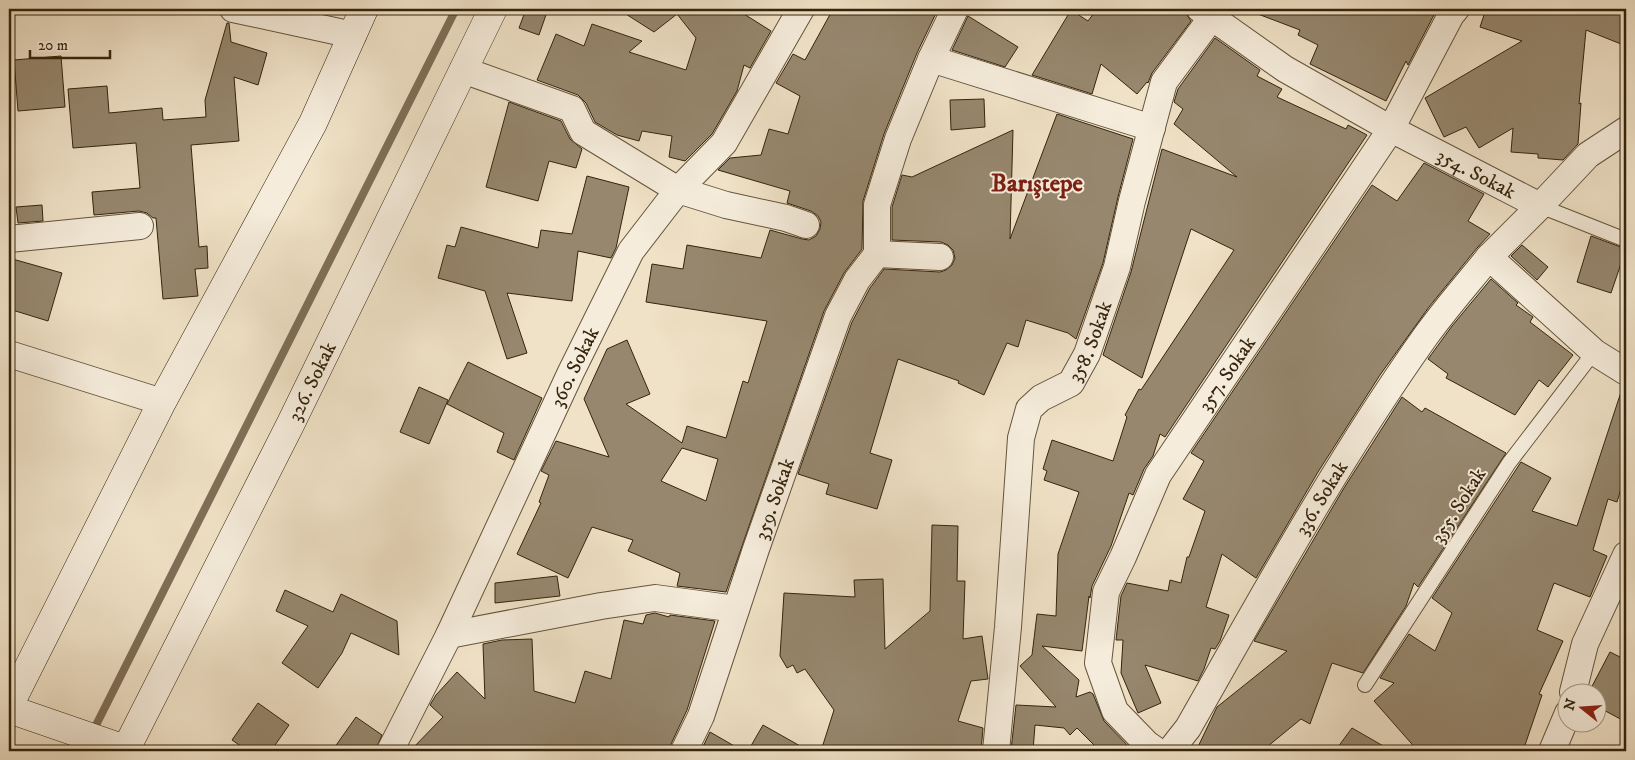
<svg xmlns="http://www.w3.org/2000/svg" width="1635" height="760" viewBox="0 0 1635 760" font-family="'IM FELL DW Pica',serif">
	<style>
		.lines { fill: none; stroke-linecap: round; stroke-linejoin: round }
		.stream { stroke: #7f6f57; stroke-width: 8 }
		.building { fill: #96876e; stroke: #35240d; fill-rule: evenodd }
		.lane-casing { stroke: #64543c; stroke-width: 16 }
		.street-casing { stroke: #64543c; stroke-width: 28 }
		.secondary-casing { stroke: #35240d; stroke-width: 29 }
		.lane { stroke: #f5ecdb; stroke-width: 14 }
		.street { stroke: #f5ecdb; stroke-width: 26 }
		.secondary { stroke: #f5ecdb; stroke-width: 28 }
		.labels { text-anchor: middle; stroke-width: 4; stroke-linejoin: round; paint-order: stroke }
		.street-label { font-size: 20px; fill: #35240d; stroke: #f5ecdb }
		.district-label { font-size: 25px; font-weight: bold; fill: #7a1f14; stroke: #f5ecdb }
	</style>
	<rect width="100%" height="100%" fill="#f0e2c7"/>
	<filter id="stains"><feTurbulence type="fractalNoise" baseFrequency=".004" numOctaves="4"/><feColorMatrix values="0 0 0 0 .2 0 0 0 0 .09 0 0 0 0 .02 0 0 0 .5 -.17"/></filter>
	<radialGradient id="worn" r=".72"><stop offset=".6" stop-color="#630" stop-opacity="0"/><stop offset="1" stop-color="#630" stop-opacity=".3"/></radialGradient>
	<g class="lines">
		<path class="stream" d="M83 751 456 9"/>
	</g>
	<g class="building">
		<path d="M526 9H548L539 35 519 28Z"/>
		<path d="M618 9H736L771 31 750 68 744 65 737 91 712 134 685 161 669 157 672 136 642 131 639 141 617 135 595 122 586 103 578 95 537 80 556 34 584 46 592 24 642 41 629 52 686 70 696 38 677 14 654 32Z"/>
		<path d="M833 9H938L917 53 884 134 863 201 862 249 844 273 824 311 726 592 677 586 680 573 628 551 633 540 592 527 568 578 517 554 541 503 539 502 549 475 541 471 556 441 609 457 584 399 607 349 627 340 650 394 626 404 682 443 687 426 726 438 743 381 748 383 767 321 646 302 652 264 683 269 687 245 761 258 770 230 802 239 809 240 816 236 820 229 821 222 818 216 811 211 787 203 790 191 718 170 730 158 761 155 769 129 788 134 800 96 776 83 793 54 805 60ZM682 448 718 459 706 501 661 481Z"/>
		<path d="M1097 9H1183L1191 21 1152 73 1148 83 1147 82 1137 94 1101 64 1092 94 1032 75 1071 10 1088 21Z"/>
		<path d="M1250 9H1437L1408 65 1406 61 1386 101 1310 64 1318 45 1298 35 1300 30 1250 11Z"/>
		<path d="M1486 9H1626V46L1586 30 1579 104 1581 103 1578 144 1563 160 1538 158V154L1511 152 1513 128 1479 148 1466 127 1444 137 1425 98 1522 41 1480 27Z"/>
		<path d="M968 16 1018 47 1005 67 952 50Z"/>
		<path d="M227 23H229L231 42 267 53 258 85 234 77 239 141 191 145 199 247 207 246 208 268 195 269 198 296 163 299 156 218H153L147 213 139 211 94 215 92 192 140 188 136 143 73 148 68 89 107 86 109 113 162 108 163 120 206 117 205 100Z"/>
		<path d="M1215 38 1260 70 1257 76 1282 89 1277 97 1346 129 1348 125 1367 135 1165 437 1160 434 1153 456 1144 469 1133 495 1129 493 1111 546 1092 586 1090 598 1089 596 1082 651 1042 646 1079 680 1076 697 1090 692 1093 694 1104 721 1133 751H1100L1077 728 1070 735 1064 728 1035 725 1033 751 1011 750 1016 705 1056 707 1020 666 1032 655 1037 614 1056 616 1058 554 1079 492 1044 480 1047 471 1043 469 1052 440 1113 461 1127 417 1125 415 1139 389 1141 390 1234 250 1191 229 1142 378 1103 355 1131 272 1162 149 1237 177 1174 124 1183 109 1174 102 1178 89Z"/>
		<path d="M61 56 65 107 18 111 14 60Z"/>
		<path d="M984 99 985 127 951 130 950 100Z"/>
		<path d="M509 102 561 121 570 139 582 149 576 168 549 161 538 201 486 187Z"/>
		<path d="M1057 114 1133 139 1118 197 1103 263 1076 339 1068 333 1026 320 1018 347 1007 343 984 395 958 383 959 381 898 359 870 453 892 460 877 509 826 494 829 484 798 474 852 322 870 288 884 269 940 272 946 270 952 265 955 258 953 250 948 245 941 242 892 240V207L902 175 912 177 1013 130 1010 239Z"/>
		<path d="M1424 163 1484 194 1468 221 1490 234 1477 248 1429 307 1380 375 1318 472 1256 578 1222 554 1206 607 1229 615 1220 641 1215 649 1211 648 1204 669 1198 681 1145 665 1161 703 1138 713 1121 673 1123 640H1116L1121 596 1127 583 1168 591 1170 580 1181 583 1187 557H1189L1205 511 1183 499 1204 461 1191 453 1372 185 1397 201Z"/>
		<path d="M587 176 629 187 616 248 611 258 578 251 572 301 507 293 527 353 507 359 485 291 438 278 447 245 455 247 461 227 538 248 541 230 572 234Z"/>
		<path d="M42 205 43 221 18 223 16 207Z"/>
		<path d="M1591 236 1626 249 1611 293 1577 282Z"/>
		<path d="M1522 245 1548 267 1537 280 1511 256Z"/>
		<path d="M9 258 62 273 48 321 9 309Z"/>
		<path d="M1491 279 1518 303 1516 305 1533 317 1530 322 1573 355 1548 387 1539 380 1515 415 1446 378 1448 374 1428 359 1452 326Z"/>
		<path d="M468 362 542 398 514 460 497 452 504 433 447 404Z"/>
		<path d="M419 387 448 400 429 444 400 432Z"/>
		<path d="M1622 389H1626V472L1617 502 1608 499 1593 550 1607 556 1590 597 1554 583 1537 630 1563 641 1539 694 1542 695 1523 751H1418L1374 701 1394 683 1380 678 1409 634 1435 651 1452 613 1432 598 1521 462 1551 478 1532 511 1577 526Z"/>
		<path d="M1402 397 1422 412 1425 408 1506 453 1418 587 1414 583 1406 606 1363 673 1332 663 1310 724 1301 719 1262 751H1196L1217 707 1287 651 1254 641 1344 488Z"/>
		<path d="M932 525 958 526 957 581H965L963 639 982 636 988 679 971 681 958 721 983 728 981 751H821L834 710 805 669 797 673 793 665 787 668 780 656 784 593 855 597 854 580 883 579 885 649 930 611Z"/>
		<path d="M557 576 560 596 495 603V583Z"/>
		<path d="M285 590 333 612 341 594 397 621 399 655 351 633 342 653 318 688 282 663 308 626 276 611Z"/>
		<path d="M655 613 669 617 670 615 715 621 687 710 671 744 669 751H410L443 717 430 705 436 695 457 672 485 699 483 644 502 640 532 639 534 691 575 703 585 671 611 679 624 620 643 624 646 615Z"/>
		<path d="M1610 652 1626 660V722L1598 707V692H1589Z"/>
		<path d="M258 703 289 725 271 751H248L232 740Z"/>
		<path d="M356 717 382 735 375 751H332Z"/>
		<path d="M763 725 809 751H748Z"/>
		<path d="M1352 728 1392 751H1335Z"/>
		<path d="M710 732 743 751H701Z"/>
	</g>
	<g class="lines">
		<g class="lane-casing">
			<g id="lane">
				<path d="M1540 206 1626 240"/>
				<path d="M1365 685 1509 463 1594 352"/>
			</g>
		</g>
		<g class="street-casing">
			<g id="street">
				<path d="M233 9 353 35"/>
				<path id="s1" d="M1200 9 1285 69 1391 129 1540 206 1489 257 1594 352 1626 372"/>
				<path d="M931 59 1152 128"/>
				<path d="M463 70 572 109 583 132 678 190 726 205 786 218 806 225"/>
				<path d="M1540 206 1588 155 1626 130"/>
				<path d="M9 239 140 226"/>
				<path d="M877 254V205L898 139 931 59 955 9"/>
				<path d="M877 254 940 257"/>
				<path d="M9 354 162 402"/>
				<path d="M449 635 601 606 655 598 736 609"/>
				<path d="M1573 692 1585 644 1626 555"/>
				<path id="s2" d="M390 751 449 635 571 372 631 251 678 190 724 143 801 9"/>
				<path id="s3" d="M684 751 701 716 756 549 838 316 857 280 877 254"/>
				<path id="s4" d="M996 751 1008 627 1021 438 1029 409 1041 398 1071 383 1087 354 1117 267 1132 201 1164 82 1212 17"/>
				<path id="s5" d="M1157 751 1147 744 1115 711 1098 663 1106 592 1123 557 1158 475 1391 129 1451 15 1456 9"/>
				<path id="s6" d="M1170 751 1188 728C1263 596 1337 461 1425 337 1445 309 1468 283 1489 257"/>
				<path d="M1552 751 1568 713"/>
			</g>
		</g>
		<g class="secondary-casing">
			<g id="secondary">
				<path d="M9 706 162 402 313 123 364 9"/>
				<path d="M9 709 125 749"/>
				<path id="s7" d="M125 751 290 425 493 9"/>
			</g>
		</g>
		<use href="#lane" class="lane"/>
		<use href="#street" class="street"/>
		<use href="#secondary" class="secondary"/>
	</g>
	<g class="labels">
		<g class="street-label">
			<text dy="7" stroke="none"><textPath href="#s1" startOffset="322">354. Sokak</textPath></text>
			<text dy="7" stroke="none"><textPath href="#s4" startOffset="440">358. Sokak</textPath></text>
			<text dy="7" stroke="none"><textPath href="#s2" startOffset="426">360. Sokak</textPath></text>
			<text dy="7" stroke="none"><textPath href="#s5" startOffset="431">357. Sokak</textPath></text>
			<text dy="7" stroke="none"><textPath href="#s7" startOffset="414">326. Sokak</textPath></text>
			<text dy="7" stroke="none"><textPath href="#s6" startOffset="295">336. Sokak</textPath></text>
			<text dy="7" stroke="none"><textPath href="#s3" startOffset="268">359. Sokak</textPath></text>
			<text transform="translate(1458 505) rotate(-58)" y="7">355. Sokak</text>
		</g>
		<g class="district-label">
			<text x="1037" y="191">Barıştepe</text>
		</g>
	</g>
	<rect width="1635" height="760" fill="none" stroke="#f0e2c7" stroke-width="30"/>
	<rect x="10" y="10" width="1615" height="740" fill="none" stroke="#35240d" stroke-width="2.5"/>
	<rect x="15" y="15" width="1605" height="730" fill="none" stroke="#35240d"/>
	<g transform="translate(1582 708) rotate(287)"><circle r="24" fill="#f5ecdb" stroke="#a89c89"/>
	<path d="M0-4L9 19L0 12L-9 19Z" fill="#8f2418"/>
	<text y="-8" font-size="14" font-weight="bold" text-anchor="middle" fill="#35240d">N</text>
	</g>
	<path d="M30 50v8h80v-8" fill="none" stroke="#35240d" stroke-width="2.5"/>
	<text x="38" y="50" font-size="15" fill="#35240d" stroke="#f5ecdb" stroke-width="4" paint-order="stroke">20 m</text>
	<rect width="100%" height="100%" filter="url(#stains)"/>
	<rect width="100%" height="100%" fill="url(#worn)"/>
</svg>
